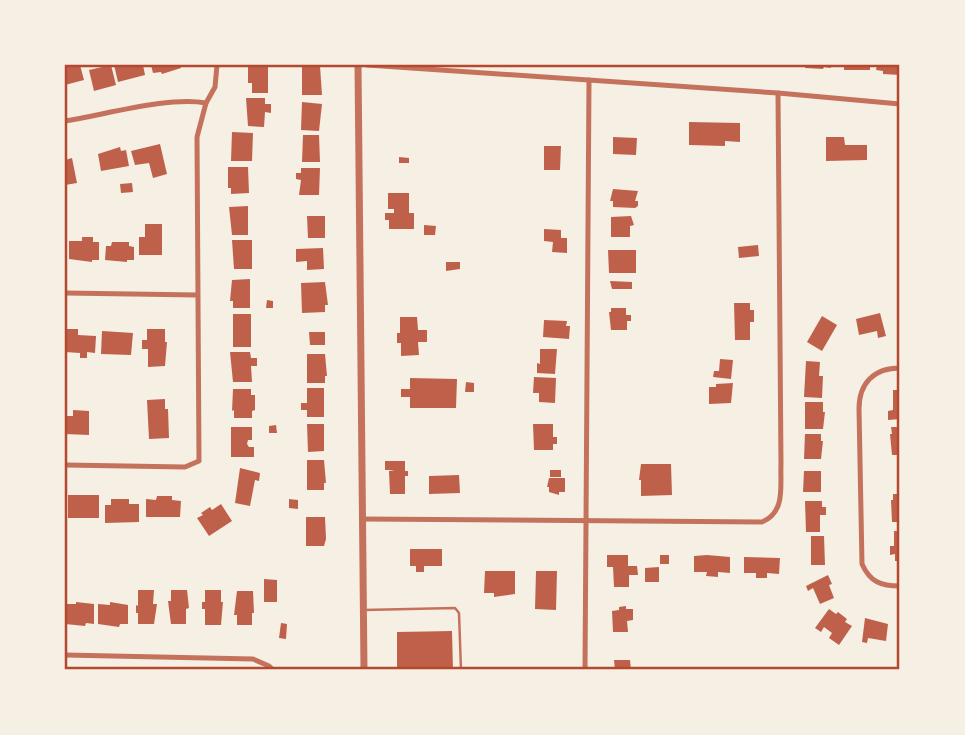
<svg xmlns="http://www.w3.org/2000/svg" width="965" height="735" viewBox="0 0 965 735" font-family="Manrope,sans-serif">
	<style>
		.building { fill: #bf614a }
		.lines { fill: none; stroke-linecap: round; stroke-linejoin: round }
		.service { stroke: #c5725c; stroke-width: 2.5 }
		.minor { stroke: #c5725c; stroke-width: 5 }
		.tertiary { stroke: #c5725c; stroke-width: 7 }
		.neatline { fill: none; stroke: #b5482f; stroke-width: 2.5 }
	</style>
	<rect width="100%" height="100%" fill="#f6efe4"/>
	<g class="building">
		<path d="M65 65H80L84 80 65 85Z"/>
		<path d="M111 65 116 85 94 91 89 70Z"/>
		<path d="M114 65H143L145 75 118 82Z"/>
		<path d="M151 65H180L181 68 162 74 161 72 153 73Z"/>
		<path d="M248 65H268V93H252V83H248Z"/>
		<path d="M806 65H831V68L824 67 823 69 805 68Z"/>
		<path d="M839 65H870V70H844V67Z"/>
		<path d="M877 65H900V75L883 74V71L876 70Z"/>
		<path d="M302 66H320L322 95H302Z"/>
		<path d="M246 98H265V104H271V113L265 112 264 127 248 126Z"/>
		<path d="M302 102 322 104 319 131 301 130Z"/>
		<path d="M689 122 740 123V142L725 141V146L689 145Z"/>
		<path d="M232 132 253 133 252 161H231Z"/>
		<path d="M303 135H319L320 162H302Z"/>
		<path d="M613 137 637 138 636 155 613 154Z"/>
		<path d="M826 137H844L845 145H867V160L826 161Z"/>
		<path d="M160 144 167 174 153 178 149 163 135 165 131 151Z"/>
		<path d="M544 146H561L560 170H544Z"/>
		<path d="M120 147 121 151 126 150 129 166 101 171 98 154Z"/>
		<path d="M399 157 409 158V163H399Z"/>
		<path d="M72 158 77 183 65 185V160Z"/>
		<path d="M228 167H248L249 193 231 194V188H228Z"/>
		<path d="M301 168H320L319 195H299L301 180 296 179V173H301Z"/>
		<path d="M132 183 133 192 121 193 120 184Z"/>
		<path d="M613 189 638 191 635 201H638V206L635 208 613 207V201H610Z"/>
		<path d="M388 193H409V213H414V229H389V220H385V213H394V209H388Z"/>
		<path d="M248 206V235H232L229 207Z"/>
		<path d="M307 216H325V238H308Z"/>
		<path d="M631 216 634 225 630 226V237H611V217Z"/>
		<path d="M145 224H162V255H139V237H145Z"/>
		<path d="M424 225 436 226 435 235H424Z"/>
		<path d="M544 229 561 230V238H567V253L552 252 553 242 544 241Z"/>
		<path d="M82 237H93V242H99V260H92V262L69 259V241H82Z"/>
		<path d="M232 240H252V269H234Z"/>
		<path d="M112 242H129V246L134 247V260H127V262L105 260 106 246H111Z"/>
		<path d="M758 245 759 256 739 258 738 247Z"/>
		<path d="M323 248 324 269 307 270V261L296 262V249Z"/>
		<path d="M608 250H636V273H609Z"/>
		<path d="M446 262H460V269L446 271Z"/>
		<path d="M250 279V308H233V301H230L232 280Z"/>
		<path d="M610 281 632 282V289H612Z"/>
		<path d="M325 282 328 305H325V312L302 313 301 283Z"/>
		<path d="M267 300 273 301V308H266Z"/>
		<path d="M734 303H750V310H754V322H750V340H735Z"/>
		<path d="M611 308H626V315H631V321H627V330H611L609 312H611Z"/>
		<path d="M880 313 886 336 878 338 877 331 859 335 856 319Z"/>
		<rect x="233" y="314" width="18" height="33"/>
		<path d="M822 316 837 325 822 351 807 342Z"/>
		<path d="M400 317H417L418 330H427V342H418L419 355 401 356V343H397V333H400Z"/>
		<path d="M544 320 567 321 566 326H570L569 339 543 337Z"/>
		<path d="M65 329H78V335L96 336 95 353 87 352V358H80V353L65 352Z"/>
		<path d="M147 329H165V342H167L165 366 148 367V349H142V340H147Z"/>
		<path d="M102 331 133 333 131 355 101 354Z"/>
		<path d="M309 332H325V345H310Z"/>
		<path d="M540 349H557L555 374 537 373V363L540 364Z"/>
		<path d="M230 352H250L251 358H257V366H251L252 382H233Z"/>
		<path d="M307 354H325L327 376H325V383H307Z"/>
		<path d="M720 359 733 360 731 379 713 377 714 371H719Z"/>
		<path d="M806 361 820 362 819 376H823L822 398 804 397Z"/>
		<path d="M534 377 556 378 555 403 539 402V393H533Z"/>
		<path d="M410 378 457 379 456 408H410V397H401V389H410Z"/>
		<path d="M466 382 474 383V392H465Z"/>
		<path d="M733 383 731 403 709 404V387H716V384Z"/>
		<path d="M307 388H324V417H307V410H301V403H307Z"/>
		<path d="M233 389H251V395H255V410L252 411V418H234V410L232 411Z"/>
		<path d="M893 390H900V419L888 420V411L893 410Z"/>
		<path d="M165 399V409H168L169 438 149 439 147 400Z"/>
		<path d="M805 402H823V412H825L823 429H805Z"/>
		<path d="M73 410 89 411V435L65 434V416H73Z"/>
		<path d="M307 424H324V451L308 452Z"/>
		<path d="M533 424H553V437H557V444H553V450H534Z"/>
		<path d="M276 425 277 433H269V426Z"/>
		<path d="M231 427H252V440H248L247 444 249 447H254V457H231Z"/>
		<path d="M891 427H900V455H892L890 434H892Z"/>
		<path d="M805 434H821V441H823L821 459H804Z"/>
		<path d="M307 460H324L326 483H324V490H307Z"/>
		<path d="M385 461H405V471H408V476H405V494H390L389 471 395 470H385Z"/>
		<path d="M641 464H671L672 495 641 496V480H639Z"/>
		<path d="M240 468 260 473 259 481 255 480 250 506 235 503Z"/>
		<rect x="550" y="470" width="11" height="7"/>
		<path d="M804 471H821V492H803Z"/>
		<path d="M459 475 460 493 429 494V476Z"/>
		<path d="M549 478H565V492H559V495L549 492V487H547Z"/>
		<path d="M893 494H900V522H892L891 500H893Z"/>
		<rect x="68" y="495" width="31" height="23"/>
		<path d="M157 496H172V500L181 501 180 517H146V499L156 500Z"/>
		<path d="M111 499H129V504H139V522L105 523V505H111Z"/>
		<path d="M289 499 298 500V509L289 508Z"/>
		<path d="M805 501H822V507H826V515H820V532H806Z"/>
		<path d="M221 504 232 521 209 536 197 518 203 515 201 513 210 507 212 510Z"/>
		<path d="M306 517H325L326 539 324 546H306Z"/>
		<path d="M894 531H900V561H895V554L890 555V546H894Z"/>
		<path d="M811 536H824L825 565H811Z"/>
		<path d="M410 549H442V566H424V572H416V566H410Z"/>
		<path d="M607 555H628V566H637L638 575H629V587H614L613 567H607Z"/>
		<rect x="660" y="555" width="9" height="9"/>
		<path d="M707 555 730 557V573L718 572V577L706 576 707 572H694V556Z"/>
		<path d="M744 557 780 558 779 574 767 573V578H756V573H744Z"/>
		<path d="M659 567V582H645V568Z"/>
		<path d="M485 571H515V594L494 597V593H484Z"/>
		<path d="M536 571H557L556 610 535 609Z"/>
		<path d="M828 575 832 584 829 585 834 598 820 604 813 588 808 591 806 586Z"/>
		<path d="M264 579 277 580V602H264Z"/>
		<path d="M138 590H154L153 604H157L154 624H138V613H136V605L138 606Z"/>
		<path d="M171 590H187L189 608 186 609V624H171L168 601H171Z"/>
		<path d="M205 590H221V602H223L221 625H205V609H202V602H205Z"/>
		<path d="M237 591H253L254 613H252V625H237V615H234Z"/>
		<path d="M76 602 94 604V624L86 623 85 626 65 624V604H76Z"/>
		<path d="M110 602 128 605V624H120L119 627 98 624V604L110 605Z"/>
		<path d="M626 606V609H633V620L627 621 628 632H613L612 611 619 610V607Z"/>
		<path d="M829 609 836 614 838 612 847 619 845 622 852 626 839 645 829 638 832 633 824 627 821 632 815 628Z"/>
		<path d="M865 618 888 624 886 641 868 638 867 643 862 642Z"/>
		<path d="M281 623 287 624 286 639 279 638Z"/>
		<path d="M452 631 453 670H397V632Z"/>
		<path d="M614 660H630L631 670H615Z"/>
	</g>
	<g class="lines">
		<path class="service" d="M364 610 455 608 459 613 461 670"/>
		<g class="minor">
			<path d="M367 65 778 93 900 104"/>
			<path d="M65 121C104 115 169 96 206 103"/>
			<path d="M65 293 197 295"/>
			<path d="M900 368C874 368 859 383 859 409L862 564C870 582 881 586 900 586"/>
			<path d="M65 465 185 467 199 461 197 137 206 103 215 87 217 65"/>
			<path d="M362 519 762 522C786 512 780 486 781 464L778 93"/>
			<path d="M65 655 253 659 269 666 273 670"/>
			<path d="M585 670 589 80"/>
		</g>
		<path class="tertiary" d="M358 65 364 670"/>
	</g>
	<rect width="965" height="735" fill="none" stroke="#f6efe4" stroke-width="133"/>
	<rect x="66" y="66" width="832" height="602" class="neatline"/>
</svg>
